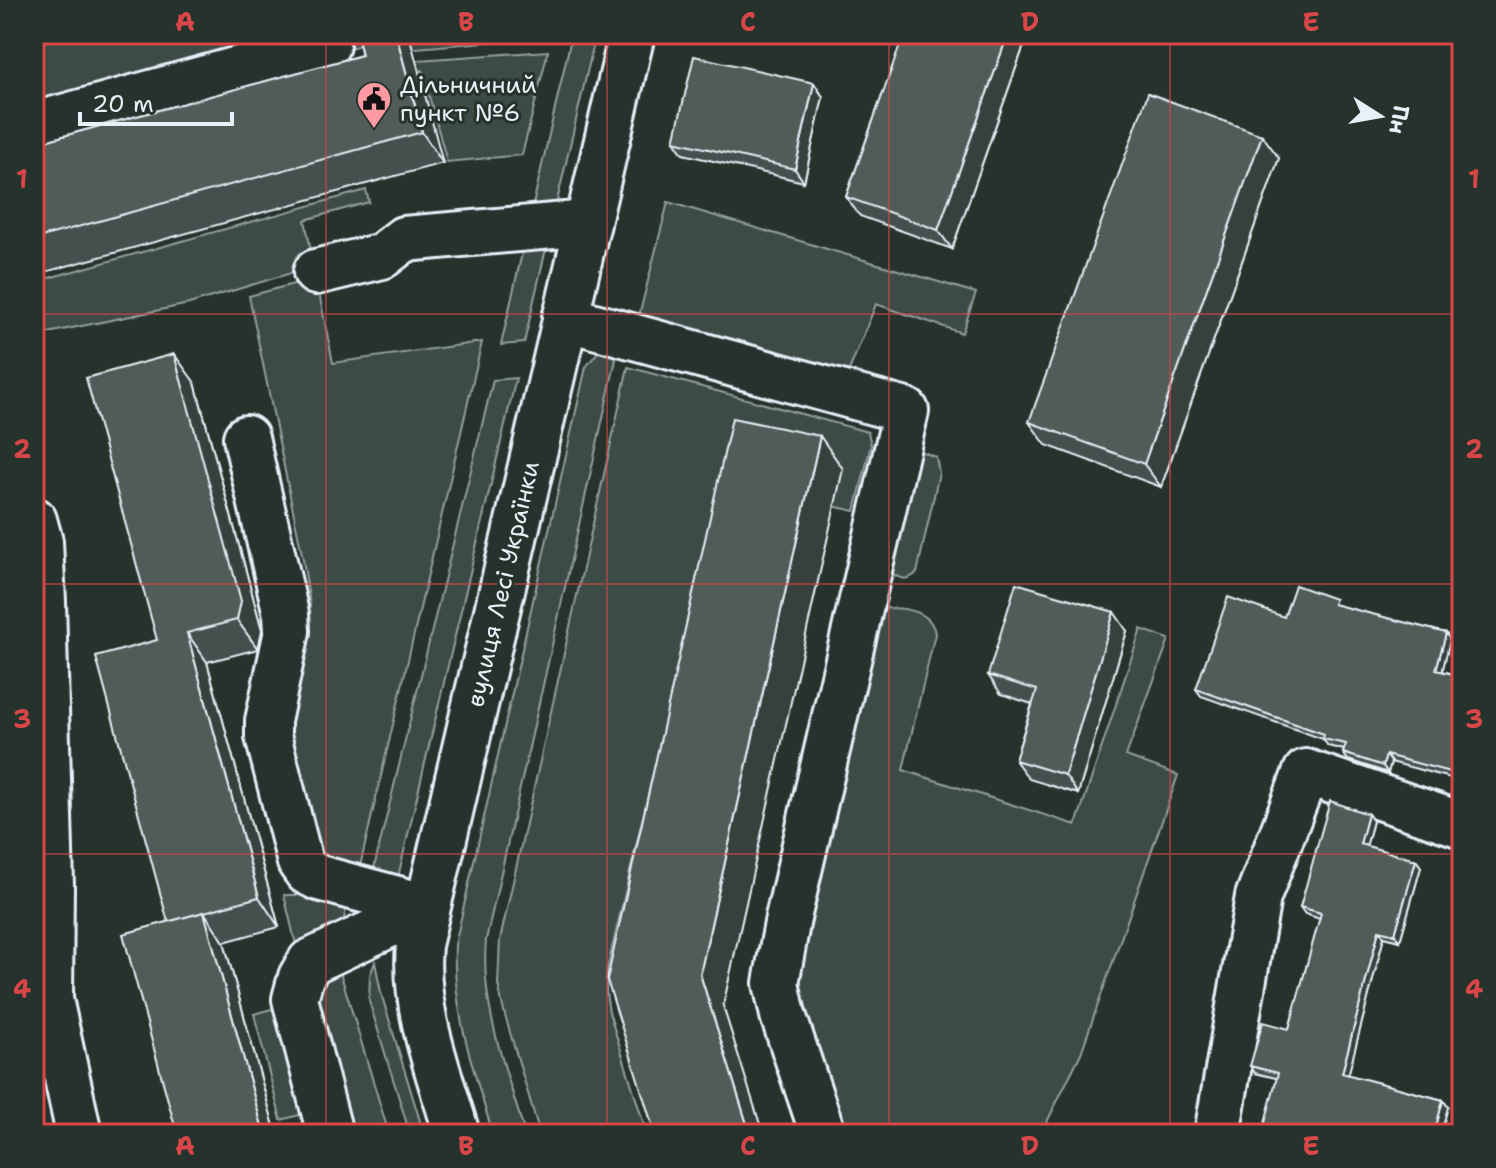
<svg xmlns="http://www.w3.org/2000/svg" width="1496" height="1168" viewBox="0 0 1496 1168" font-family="'Shantell Sans',sans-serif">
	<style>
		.green { fill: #3e4b47; stroke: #939ea0; stroke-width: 2 }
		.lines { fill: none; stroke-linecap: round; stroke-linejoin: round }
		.minor-casing { stroke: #e8f1f8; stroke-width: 50 }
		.minor { stroke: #26332d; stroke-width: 44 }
		.wall { fill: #454f4d; stroke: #e8f1f8; stroke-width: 2 }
		.shaded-wall { fill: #38403e; stroke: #e8f1f8; stroke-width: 2 }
		.building { fill: #505c59; stroke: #e8f1f8; stroke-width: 2 }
		.grid { fill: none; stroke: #d94647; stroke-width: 2; stroke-opacity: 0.55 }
		.labels { text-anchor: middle; stroke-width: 6; stroke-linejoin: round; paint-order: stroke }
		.poi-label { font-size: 24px; fill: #e8f1f8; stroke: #26332d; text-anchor: start }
		.street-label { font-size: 24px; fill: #e8f1f8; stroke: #26332d }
		.neatline { fill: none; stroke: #d94647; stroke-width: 3 }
		.grid-label { font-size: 26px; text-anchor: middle; font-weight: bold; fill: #d94647 }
	</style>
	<rect width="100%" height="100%" fill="#26332d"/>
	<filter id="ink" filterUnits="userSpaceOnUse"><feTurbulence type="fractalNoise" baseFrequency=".0125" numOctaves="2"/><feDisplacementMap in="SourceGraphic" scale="16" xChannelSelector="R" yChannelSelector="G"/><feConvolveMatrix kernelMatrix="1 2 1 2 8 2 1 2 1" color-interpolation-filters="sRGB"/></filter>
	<g filter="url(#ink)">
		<g class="green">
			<path d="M34 34H292L42 101 34 95Z"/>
			<path d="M341 34H530L531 38 383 51 380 40 345 49Z"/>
			<path d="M572 34H596L524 343 501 345Z"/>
			<path d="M548 51 522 155 447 162 422 70 393 77 389 62Z"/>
			<path d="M366 190 369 202 305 220 314 266 189 304 48 333 34 356V282Z"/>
			<path d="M668 202 976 293 962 333 876 304 846 378 637 324Z"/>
			<path d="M316 278 333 363 482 342 358 875 339 869 318 852 287 740 310 605 303 559 249 296Z"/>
			<path d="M619 346 486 940C480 1007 507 1071 525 1134H493C474 1071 452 1011 455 945L586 367 602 347Z"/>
			<path d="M628 367 868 432 871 445 855 511 805 500 732 436 607 970 606 993 609 1012 647 1134H540L504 1012 498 984 500 940Z"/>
			<path d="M516 378 398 877 372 876 493 380Z"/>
			<path d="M923 452 936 457 939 473 917 573C908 580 904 580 894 575L890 566 915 455Z"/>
			<path d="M886 608C907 608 932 611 935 634L903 770 1076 825 1141 629 1169 639 1126 756 1178 775 1081 1053 1041 1134H838L791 991 877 614Z"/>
			<path d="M284 895H349L343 923 297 949Z"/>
			<path d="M375 962 381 993 424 1134H410L369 1001 370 975Z"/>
			<path d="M338 965 389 1134H346L315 1004C318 985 325 977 338 965Z"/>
			<path d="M282 1006 311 1112 281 1120 254 1014Z"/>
		</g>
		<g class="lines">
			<g class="minor-casing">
				<g id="minor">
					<path d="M34 125 327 45 325 34"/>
					<path d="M316 272 382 256 404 239 588 223"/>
					<path d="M565 318 906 411 788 918 776 983 783 1015 823 1134"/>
					<path d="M246 438 286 614 287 631 268 721V736L300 862 307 872 319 878 427 907"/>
					<path d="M34 520 40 542 43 602 51 885 50 999 79 1134"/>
					<path d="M330 1134 295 999 301 977 310 962 427 907"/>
					<path d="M457 1134C439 1073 413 1009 419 945L632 34"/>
					<path d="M1217 1134 1258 897 1306 772 1462 825"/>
				</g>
			</g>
			<use href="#minor" class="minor"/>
		</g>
		<g class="wall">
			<path d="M357 34 443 163 34 275V144L362 55Z"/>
			<path d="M904 34H1028L952 249 860 216 846 197Z"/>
			<path d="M814 83 823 97 804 182 683 154 674 141Z"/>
			<path d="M1279 158 1161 487 1046 445 1029 422Z"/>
			<path d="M195 383 262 630 258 649 207 662 279 927 224 942 276 1134H177L168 922Z"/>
			<path d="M1339 606 1446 633 1450 640 1442 671 1462 676V781L1391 762 1388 773 1348 760 1343 753 1344 750 1328 746 1323 739 1201 696 1196 689 1284 617Z"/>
			<path d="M1127 631 1078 794 1029 779 1015 760 1032 704 1001 694 988 675Z"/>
			<path d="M1368 814 1373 821 1366 846 1416 860 1421 867 1400 941 1384 937 1348 1075 1443 1100 1448 1107 1276 1078 1255 1073 1250 1066 1289 1029 1320 919 1305 914 1300 907Z"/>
		</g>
		<g class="shaded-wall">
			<path d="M396 34H409L443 163 422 132Z"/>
			<path d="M1008 34H1028L952 249 938 230Z"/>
			<path d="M814 83 823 97 804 182 795 169Z"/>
			<path d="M1262 135 1279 158 1161 487 1144 464Z"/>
			<path d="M174 354 195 383 262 630 258 649 237 620Z"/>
			<path d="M820 436 843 469 723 1006 763 1134H750L700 974Z"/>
			<path d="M1114 612 1127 631 1078 794 1065 775Z"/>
			<path d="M187 633 207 662 279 927 259 897Z"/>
			<path d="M1446 633 1450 640 1441 677 1436 670Z"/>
			<path d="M1386 755 1391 762 1388 773 1383 766Z"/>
			<path d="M1368 814 1373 821 1365 851 1360 844Z"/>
			<path d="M1416 860 1421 867 1400 941 1395 934Z"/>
			<path d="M204 912 224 942 276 1134H264Z"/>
			<path d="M1379 930 1384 937 1347 1080 1342 1073Z"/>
			<path d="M1443 1100 1448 1107 1441 1134H1434Z"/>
		</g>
		<g class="building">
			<path d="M357 34H396L422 132 34 239V144L362 55Z"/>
			<path d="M904 34H1008L938 230 846 197Z"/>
			<path d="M694 56 814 83 795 169 674 141Z"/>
			<path d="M1148 93 1262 135 1144 464 1029 422Z"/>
			<path d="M174 354 241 601 237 620 187 633 259 897 168 922 96 657 157 640 86 378Z"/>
			<path d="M732 418 820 436 700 974 750 1134H655L607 980Z"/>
			<path d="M1016 583 1114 612 1065 775 1015 760 1037 690 988 675Z"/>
			<path d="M1295 585 1335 599 1333 604 1446 633 1436 670 1462 676 1461 775 1386 755 1383 766 1343 753 1346 744 1323 739 1324 734 1196 689 1228 597 1284 617Z"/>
			<path d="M1330 801 1368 814 1360 844 1416 860 1395 934 1379 930 1342 1073 1443 1100 1434 1134H1262L1278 1073 1250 1066 1263 1022 1289 1029 1321 913 1300 907Z"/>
			<path d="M204 912 264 1134H177L123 934Z"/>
		</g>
	</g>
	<path class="grid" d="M326 34V1134M607 34V1134M889 34V1134M1170 34V1134M34 314H1462M34 584H1462M34 854H1462"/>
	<defs>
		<g id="civic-pin" transform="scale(1.8)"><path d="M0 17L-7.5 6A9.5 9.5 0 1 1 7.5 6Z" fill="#ff9aa2" stroke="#26332d"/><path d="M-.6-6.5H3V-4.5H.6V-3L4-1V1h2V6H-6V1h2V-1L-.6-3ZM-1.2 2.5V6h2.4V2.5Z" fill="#111"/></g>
	</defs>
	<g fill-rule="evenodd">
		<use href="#civic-pin" x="374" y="99"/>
	</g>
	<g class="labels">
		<g class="poi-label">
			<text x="400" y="93">Дільничний<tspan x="400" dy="28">пункт №6</tspan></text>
		</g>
		<g class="street-label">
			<text transform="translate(503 584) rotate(-77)" y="8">вулиця Лесі Українки</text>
		</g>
	</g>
	<rect width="1496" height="1168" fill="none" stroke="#26332d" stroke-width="88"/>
	<g transform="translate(1380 116) rotate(101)" stroke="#26332d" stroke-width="6" paint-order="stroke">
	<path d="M0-6L14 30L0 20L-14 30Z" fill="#e8f1f8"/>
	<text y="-12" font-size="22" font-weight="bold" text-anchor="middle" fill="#e8f1f8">Пн</text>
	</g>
	<path d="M80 112v12h152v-12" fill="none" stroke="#e8f1f8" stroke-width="4"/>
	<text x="92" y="112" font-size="24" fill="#e8f1f8" stroke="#26332d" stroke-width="6" paint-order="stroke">20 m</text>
	<rect x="44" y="44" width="1408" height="1080" class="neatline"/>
	<g class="grid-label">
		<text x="185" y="31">A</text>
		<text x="466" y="31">B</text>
		<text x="748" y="31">C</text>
		<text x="1030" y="31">D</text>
		<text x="1311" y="31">E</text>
		<text x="22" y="188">1</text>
		<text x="1474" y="188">1</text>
		<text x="22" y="458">2</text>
		<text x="1474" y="458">2</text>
		<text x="22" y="728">3</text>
		<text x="1474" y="728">3</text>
		<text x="22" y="998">4</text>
		<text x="1474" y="998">4</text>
		<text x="185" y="1155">A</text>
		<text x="466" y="1155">B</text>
		<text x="748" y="1155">C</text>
		<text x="1030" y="1155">D</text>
		<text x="1311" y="1155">E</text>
	</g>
</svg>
